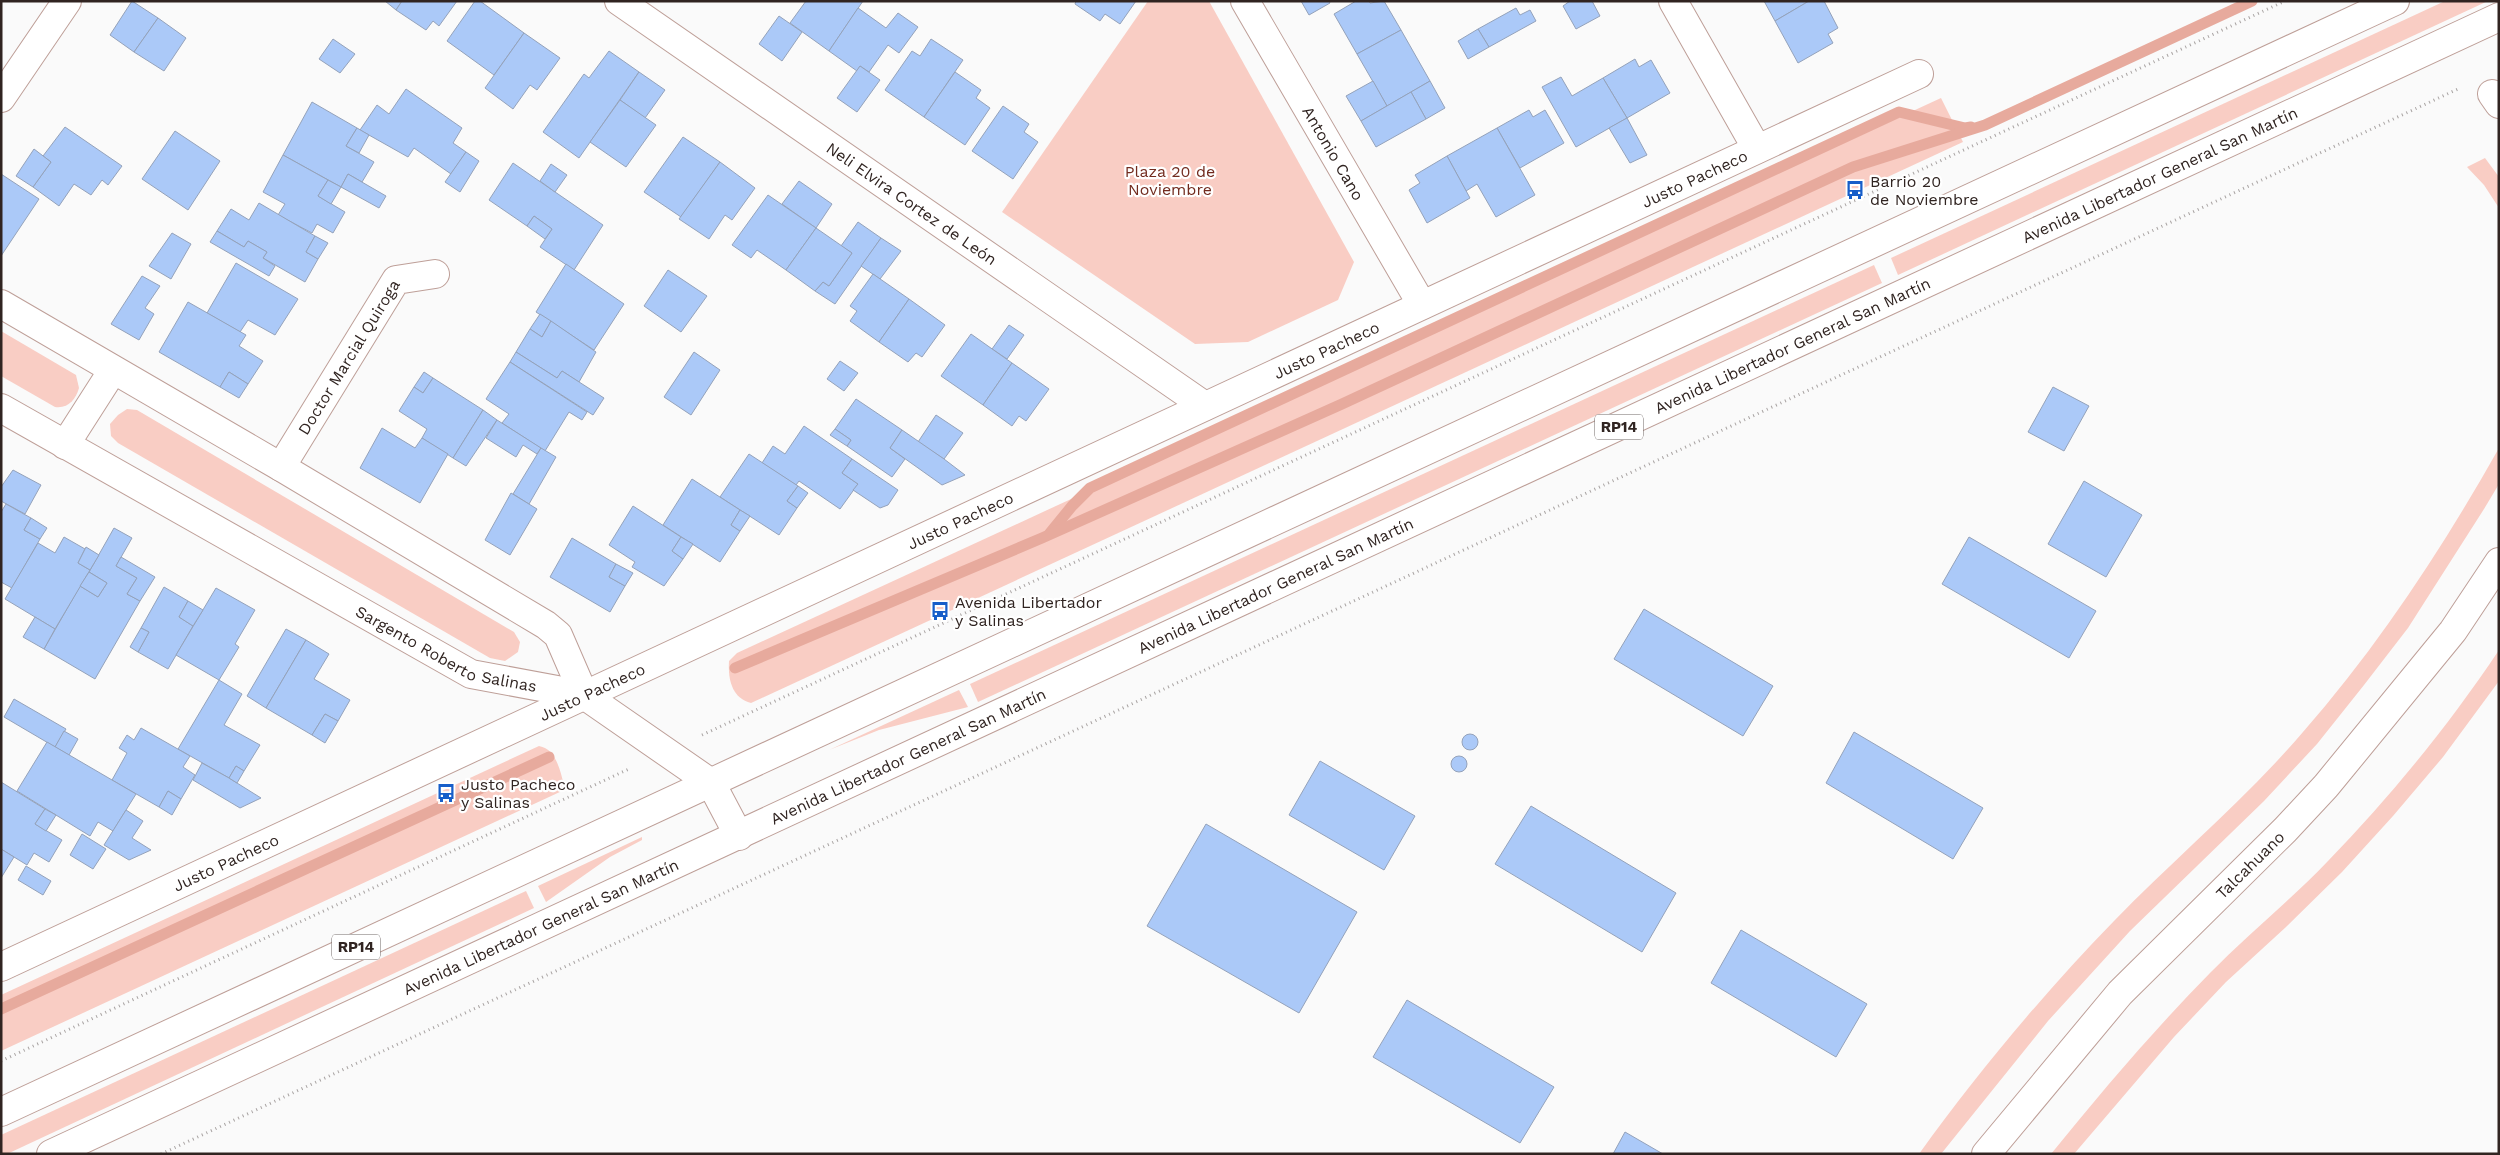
<svg xmlns="http://www.w3.org/2000/svg" width="2500" height="1155" viewBox="0 0 2500 1155" font-family="'Work Sans',sans-serif">
	<style>
		.green { fill: #f9cdc4 }
		.lines { fill: none; stroke-linecap: round; stroke-linejoin: round }
		.stream { stroke: #e7aa9d; stroke-width: 11 }
		.building { fill: #abc9f8; stroke: #94a2ba }
		.minor-casing { stroke: #be9f98; stroke-width: 30 }
		.major-casing { stroke: #be9f98; stroke-width: 30 }
		.path { stroke: #a8a3a2; stroke-width: 3; stroke-dasharray: 1 4; stroke-linecap: butt }
		.minor { stroke: #fff; stroke-width: 28 }
		.major { stroke: #fff; stroke-width: 28 }
		.labels { text-anchor: middle; stroke-width: 4.5; stroke-linejoin: round; paint-order: stroke }
		.shield { fill: #fff; stroke: #6e6664; stroke-width: 1 }
		.shield-label { font-size: 15px; font-weight: bold; fill: #302421 }
		.street-label { font-size: 16px; fill: #302421; stroke: #fff }
		.park-label { font-size: 16px; fill: #722b1e; stroke: #fff }
		.poi-label { font-size: 16px; fill: #302421; stroke: #fff; text-anchor: start }
	</style>
	<rect width="100%" height="100%" fill="#fafafa"/>
	<g class="green">
		<path d="M1148 1H1209L1354 262 1338 300 1248 342 1195 344 1002 212Z"/>
		<path d="M2445 1H2488L1898 275 1891 258Z"/>
		<path d="M1941 98 1963 142 751 703C731 698 728 678 729 661L737 653Z"/>
		<path d="M2485 158 2499 177V208L2484 185 2467 167Z"/>
		<path d="M1874 265 1882 283 978 702 970 684Z"/>
		<path d="M1 331 76 375 79 388C76 399 68 409 55 407L1 376Z"/>
		<path d="M127 409 137 410 514 632 520 642 518 652 505 661 490 658 118 443 111 436 110 424 118 415Z"/>
		<path d="M2499 448V484L2484 509 2408 628 2364 685 2317 744 2264 801 2130 931 2048 1021 1941 1154H1919C1978 1072 2044 993 2114 921 2176 857 2245 800 2303 732 2379 645 2442 549 2499 448Z"/>
		<path d="M2499 650V681L2443 757 2393 816 2342 872 2286 927 2226 982 2174 1037 2074 1154H2051C2102 1091 2154 1030 2210 973 2248 934 2291 900 2328 861 2391 796 2449 725 2499 650Z"/>
		<path d="M959 690 968 707 879 730 829 750Z"/>
		<path d="M539 746C556 749 560 770 564 785L562 791 1 1051V995Z"/>
		<path d="M642 837V840L610 857 546 902 538 886Z"/>
		<path d="M526 891 534 908 7 1154H1V1135Z"/>
	</g>
	<g class="lines">
		<g class="stream">
			<path d="M1050 533 1072 506 1090 488 1899 112 1965 128 1971 127"/>
			<path d="M735 668 1042 538 1342 404 1853 167 1985 125 2252 1"/>
			<path d="M1 1009 549 757"/>
		</g>
	</g>
	<g class="building">
		<path d="M132 1 158 18 134 52 110 35Z"/>
		<path d="M385 1H402L396 10Z"/>
		<path d="M402 1H457L439 26 433 21 426 30 396 10Z"/>
		<path d="M475 1H480L524 33 494 75 447 41Z"/>
		<path d="M806 1H863L829 51 790 23Z"/>
		<path d="M1076 1H1136L1120 24 1105 14 1100 21 1075 4Z"/>
		<path d="M1301 1H1329L1330 3 1309 15Z"/>
		<path d="M1356 1H1369L1370 3 1384 1 1401 30 1357 54 1334 14Z"/>
		<path d="M1570 1H1592L1600 16 1576 29 1563 6Z"/>
		<path d="M1764 1H1809L1775 21Z"/>
		<path d="M1809 1H1824L1838 28 1828 34 1833 43 1798 63 1775 21Z"/>
		<path d="M858 8 886 28 898 13 918 27 899 53 888 45 869 72 860 66 857 71 829 51Z"/>
		<path d="M1516 8 1520 15 1530 10 1536 21 1489 47 1478 29Z"/>
		<path d="M779 16 802 32 782 61 759 44Z"/>
		<path d="M158 18 186 38 164 71 134 52Z"/>
		<path d="M1478 29 1489 47 1468 59 1458 41Z"/>
		<path d="M1401 30 1430 81 1387 106 1357 54Z"/>
		<path d="M524 33 560 58 537 90 530 85 513 109 485 88Z"/>
		<path d="M333 39 355 54 340 73 319 59Z"/>
		<path d="M931 39 963 60 924 117 885 90 912 51 920 56Z"/>
		<path d="M609 51 639 72 579 158 543 132 584 74 589 78Z"/>
		<path d="M1635 59 1639 67 1651 60 1670 93 1627 118 1603 78Z"/>
		<path d="M860 66 880 80 857 112 837 98Z"/>
		<path d="M639 72 665 90 645 118 620 100Z"/>
		<path d="M955 72 981 90 976 98 990 108 965 145 924 117Z"/>
		<path d="M1561 77 1572 96 1603 78 1627 118 1576 147 1542 87Z"/>
		<path d="M1373 81 1387 106 1361 121 1346 96Z"/>
		<path d="M1430 81 1445 108 1426 119 1411 92Z"/>
		<path d="M406 89 462 128 453 143 466 152 451 174 414 148 408 157 360 130 377 105 389 114Z"/>
		<path d="M1411 92 1426 119 1376 147 1361 121Z"/>
		<path d="M620 100 656 125 626 167 590 142Z"/>
		<path d="M312 102 357 128 346 146 374 162 362 182 348 174 341 187 283 155Z"/>
		<path d="M1003 106 1029 124 1024 132 1038 142 1013 179 972 151Z"/>
		<path d="M1529 110 1533 117 1545 110 1564 143 1520 168 1497 128Z"/>
		<path d="M1627 118 1647 155 1630 163 1609 128Z"/>
		<path d="M65 127 122 166 108 185 102 180 91 195 74 184 59 206 33 187 51 162 43 156Z"/>
		<path d="M357 128 369 135 359 153 346 146Z"/>
		<path d="M1497 128 1535 195 1496 217 1477 184 1466 191 1447 156Z"/>
		<path d="M175 131 220 161 188 210 142 179Z"/>
		<path d="M683 137 720 162 681 217 644 192Z"/>
		<path d="M34 149 51 162 33 187 16 176Z"/>
		<path d="M466 152 479 161 460 192 445 182Z"/>
		<path d="M283 155 328 180 318 196 345 212 333 233 317 224 312 233 278 215 285 204 263 192Z"/>
		<path d="M1447 156 1470 198 1427 223 1409 190 1420 183 1415 175Z"/>
		<path d="M720 162 755 188 732 220 725 215 709 239 679 219Z"/>
		<path d="M513 163 603 225 574 270 540 247 552 229 534 216 527 226 489 200Z"/>
		<path d="M551 164 567 175 555 192 540 181Z"/>
		<path d="M1 174 39 199 1 256Z"/>
		<path d="M348 174 386 196 379 208 341 187Z"/>
		<path d="M328 180 341 187 331 204 318 196Z"/>
		<path d="M799 181 832 204 816 228 782 204Z"/>
		<path d="M768 195 816 228 786 270 757 250 751 258 732 245Z"/>
		<path d="M259 203 315 236 306 252 318 259 305 282 263 258 267 252 248 241 244 247 217 231 231 209 249 220Z"/>
		<path d="M534 216 552 229 545 239 527 226Z"/>
		<path d="M858 222 881 238 835 304 815 291 823 282 829 286 852 253 841 246Z"/>
		<path d="M816 228 852 253 829 286 823 282 815 291 786 270Z"/>
		<path d="M217 231 244 247 248 241 267 252 263 258 275 266 269 276 210 242Z"/>
		<path d="M172 233 191 244 171 279 149 266Z"/>
		<path d="M315 236 328 243 318 259 306 252Z"/>
		<path d="M881 238 901 251 880 279 861 266Z"/>
		<path d="M236 263 298 299 275 335 248 320 240 332 207 313Z"/>
		<path d="M566 264 624 304 594 350 536 312Z"/>
		<path d="M668 270 707 296 681 332 644 306Z"/>
		<path d="M873 274 909 299 879 342 850 321 857 311 850 306Z"/>
		<path d="M142 276 160 286 145 308 154 314 139 340 111 324Z"/>
		<path d="M909 299 945 325 922 357 916 353 908 362 879 342Z"/>
		<path d="M188 302 246 335 239 346 263 361 248 384 229 372 220 387 159 352Z"/>
		<path d="M540 314 551 321 542 337 530 329Z"/>
		<path d="M551 321 596 352 579 382 562 371 557 378 516 352 530 329 542 337Z"/>
		<path d="M1009 325 1024 335 1007 359 992 349Z"/>
		<path d="M971 334 1012 363 983 405 941 376Z"/>
		<path d="M516 352 557 378 562 371 604 398 593 415 510 362Z"/>
		<path d="M694 352 720 370 691 415 664 397Z"/>
		<path d="M840 361 858 373 844 391 827 379Z"/>
		<path d="M510 362 587 412 582 420 569 412 545 451 502 423 509 414 486 399Z"/>
		<path d="M1012 363 1049 389 1026 421 1019 416 1012 426 983 405Z"/>
		<path d="M229 372 248 384 239 398 220 387Z"/>
		<path d="M424 372 433 378 423 393 414 387Z"/>
		<path d="M433 378 483 410 453 458 422 438 427 429 399 411 414 387 423 393Z"/>
		<path d="M2053 387 2089 406 2064 451 2028 432Z"/>
		<path d="M856 399 902 430 890 448 905 459 892 477 847 446 851 440 835 429Z"/>
		<path d="M483 410 497 420 466 466 453 458Z"/>
		<path d="M936 415 963 433 944 459 918 442Z"/>
		<path d="M497 420 541 448 537 454 523 445 516 457 486 438Z"/>
		<path d="M804 426 852 459 842 473 858 484 840 509 799 481 796 485 762 463 773 446 785 454Z"/>
		<path d="M382 428 415 448 422 438 448 454 420 503 360 468Z"/>
		<path d="M835 429 851 440 847 446 830 435Z"/>
		<path d="M902 430 944 459 965 475 942 485 890 448Z"/>
		<path d="M541 448 556 457 529 504 513 494Z"/>
		<path d="M749 454 798 486 787 501 797 508 779 535 720 497Z"/>
		<path d="M852 459 898 490 888 505 880 508 853 490 858 484 842 473Z"/>
		<path d="M13 470 41 485 25 514 1 501V487Z"/>
		<path d="M692 479 740 510 731 525 740 531 720 562 663 525Z"/>
		<path d="M2084 481 2142 515 2106 577 2048 544Z"/>
		<path d="M798 486 808 493 797 508 787 501Z"/>
		<path d="M511 493 537 509 510 555 485 540Z"/>
		<path d="M6 504 31 518 24 530 40 539 12 588 1 582V512Z"/>
		<path d="M633 506 681 537 672 551 683 559 664 586 632 567 635 562 609 545Z"/>
		<path d="M740 510 750 516 740 531 731 525Z"/>
		<path d="M31 518 47 528 40 539 24 530Z"/>
		<path d="M114 528 132 538 116 566 137 578 127 594 140 601 95 679 44 649 80 586 98 597 107 583 89 572Z"/>
		<path d="M64 537 85 549 78 563 90 570 55 629 5 599 38 543 55 553Z"/>
		<path d="M681 537 693 544 683 559 672 551Z"/>
		<path d="M1969 537 2096 611 2069 658 1942 584Z"/>
		<path d="M572 538 616 564 609 577 625 586 610 612 550 577Z"/>
		<path d="M86 547 99 555 90 570 78 563Z"/>
		<path d="M121 557 155 577 140 601 127 594 137 578 116 566Z"/>
		<path d="M616 564 633 573 625 586 609 577Z"/>
		<path d="M89 572 107 583 98 597 80 586Z"/>
		<path d="M164 587 188 601 179 617 193 626 168 669 138 652 149 632 141 628Z"/>
		<path d="M216 588 255 610 235 644 239 647 219 680 176 655Z"/>
		<path d="M188 601 203 610 193 626 179 617Z"/>
		<path d="M1644 609 1773 686 1743 736 1614 659Z"/>
		<path d="M35 617 55 629 44 649 23 637Z"/>
		<path d="M141 628 149 632 138 652 130 647Z"/>
		<path d="M286 629 306 640 266 708 247 696Z"/>
		<path d="M306 640 329 654 314 679 350 700 338 721 325 714 312 735 266 708Z"/>
		<path d="M219 680 242 694 224 725 260 745 244 771 236 766 229 778 178 749Z"/>
		<path d="M14 699 66 729 55 747 4 717Z"/>
		<path d="M325 714 338 721 325 743 312 735Z"/>
		<path d="M141 728 190 756 183 767 195 775 181 799 168 791 159 807 112 780 127 753 119 748 127 735 134 740Z"/>
		<path d="M64 731 78 739 69 755 55 747Z"/>
		<path d="M1854 732 1983 808 1953 859 1826 783Z"/>
		<circle cx="1470" cy="742" r="8"/>
		<path d="M47 742 136 794 113 831 98 822 90 836 17 791Z"/>
		<circle cx="1459" cy="764" r="8"/>
		<path d="M1320 761 1415 816 1384 870 1289 815Z"/>
		<path d="M202 763 229 778 261 798 240 808 193 780Z"/>
		<path d="M236 766 244 771 237 783 229 778Z"/>
		<path d="M1 782 45 809 35 824 62 840 49 862 34 853 27 865 1 849Z"/>
		<path d="M168 791 181 799 172 815 159 807Z"/>
		<path d="M1531 806 1676 893 1642 952 1495 864Z"/>
		<path d="M45 809 56 815 46 831 35 824Z"/>
		<path d="M126 810 143 821 132 838 151 850 129 860 104 845Z"/>
		<path d="M1206 824 1357 912 1299 1013 1147 926Z"/>
		<path d="M82 834 106 849 93 869 70 855Z"/>
		<path d="M1 849 14 857 1 878Z"/>
		<path d="M26 866 51 881 43 895 18 880Z"/>
		<path d="M1741 930 1867 1004 1836 1057 1711 983Z"/>
		<path d="M1407 1000 1554 1087 1520 1143 1373 1057Z"/>
		<path d="M1625 1132 1663 1154H1613Z"/>
	</g>
	<g class="lines">
		<g class="minor-casing">
			<g id="minor">
				<path id="s1" d="M619 1 1205 406"/>
				<path id="s2" d="M1245 1 1422 305"/>
				<path d="M1673 1 1757 149"/>
				<path d="M2492 94 2499 104"/>
				<path d="M1 98 67 1"/>
				<path d="M1 304 281 467 546 625 558 635 584 695"/>
				<path id="s3" d="M1 408 471 674 584 695 711 783 739 836"/>
				<path d="M65 445 113 370"/>
				<path id="s4" d="M281 467 396 280 435 274"/>
				<path id="s5" d="M1 967 1919 74"/>
				<path id="s6" d="M1986 1154 2120 993 2285 830 2326 786 2453 631 2499 562"/>
			</g>
		</g>
		<g class="major-casing">
			<g id="major">
				<path d="M1 1112 2395 1"/>
				<path id="s7" d="M51 1154 2499 17"/>
			</g>
		</g>
		<g class="path">
			<path d="M702 735 2285 1"/>
			<path d="M1 1061 631 768"/>
			<path d="M161 1154 2458 89"/>
		</g>
		<use href="#minor" class="minor"/>
		<use href="#major" class="major"/>
	</g>
	<defs>
		<g id="bus-bare" transform="scale(1.5)"><path d="M-5-6H5V4H4V6H2V4H-2V6H-4V4H-5ZM-3.5-4V0h7V-4ZM-3.5 1.2v1.5H-2V1.2ZM2 1.2v1.5H3.5V1.2Z" fill="#175ec9" stroke="#fff" stroke-width="2.5" paint-order="stroke"/></g>
	</defs>
	<g fill-rule="evenodd">
		<use href="#bus-bare" x="1855" y="190"/>
		<use href="#bus-bare" x="940" y="611"/>
		<use href="#bus-bare" x="446" y="793"/>
	</g>
	<g class="labels">
		<g class="shield">
			<rect x="1595" y="414.5" width="48" height="25" rx="4"/>
			<rect x="332" y="934.5" width="48" height="25" rx="4"/>
		</g>
		<g class="shield-label">
			<text x="1619" y="432">RP14</text>
			<text x="356" y="952">RP14</text>
		</g>
		<g class="street-label">
			<text dy="6" stroke="none"><textPath href="#s2" startOffset="176">Antonio Cano</textPath></text>
			<text dy="6" stroke="none"><textPath href="#s7" startOffset="2325">Avenida Libertador General San Martín</textPath></text>
			<text dy="6" stroke="none"><textPath href="#s5" startOffset="1868">Justo Pacheco</textPath></text>
			<text dy="6" stroke="none"><textPath href="#s1" startOffset="356">Neli Elvira Cortez de León</textPath></text>
			<text dy="6" stroke="none"><textPath href="#s7" startOffset="1920">Avenida Libertador General San Martín</textPath></text>
			<text dy="6" stroke="none"><textPath href="#s5" startOffset="1462">Justo Pacheco</textPath></text>
			<text dy="6" stroke="none"><textPath href="#s4" startOffset="129">Doctor Marcial Quiroga</textPath></text>
			<text dy="6" stroke="none"><textPath href="#s5" startOffset="1058">Justo Pacheco</textPath></text>
			<text dy="6" stroke="none"><textPath href="#s7" startOffset="1350">Avenida Libertador General San Martín</textPath></text>
			<text dy="6" stroke="none"><textPath href="#s3" startOffset="508">Sargento Roberto Salinas</textPath></text>
			<text dy="6" stroke="none"><textPath href="#s5" startOffset="652">Justo Pacheco</textPath></text>
			<text dy="6" stroke="none"><textPath href="#s7" startOffset="945">Avenida Libertador General San Martín</textPath></text>
			<text dy="6" stroke="none"><textPath href="#s5" startOffset="248">Justo Pacheco</textPath></text>
			<text dy="6" stroke="none"><textPath href="#s6" startOffset="392">Talcahuano</textPath></text>
			<text dy="6" stroke="none"><textPath href="#s7" startOffset="540">Avenida Libertador General San Martín</textPath></text>
		</g>
		<g class="park-label">
			<text x="1170" y="177">Plaza 20 de<tspan x="1170" dy="18">Noviembre</tspan></text>
		</g>
		<g class="poi-label">
			<text x="1870" y="187">Barrio 20<tspan x="1870" dy="18">de Noviembre</tspan></text>
			<text x="955" y="608">Avenida Libertador<tspan x="955" dy="18">y Salinas</tspan></text>
			<text x="461" y="790">Justo Pacheco<tspan x="461" dy="18">y Salinas</tspan></text>
		</g>
	</g>
	<rect width="2500" height="1155" fill="none" stroke="#302421" stroke-width="5"/>
</svg>
